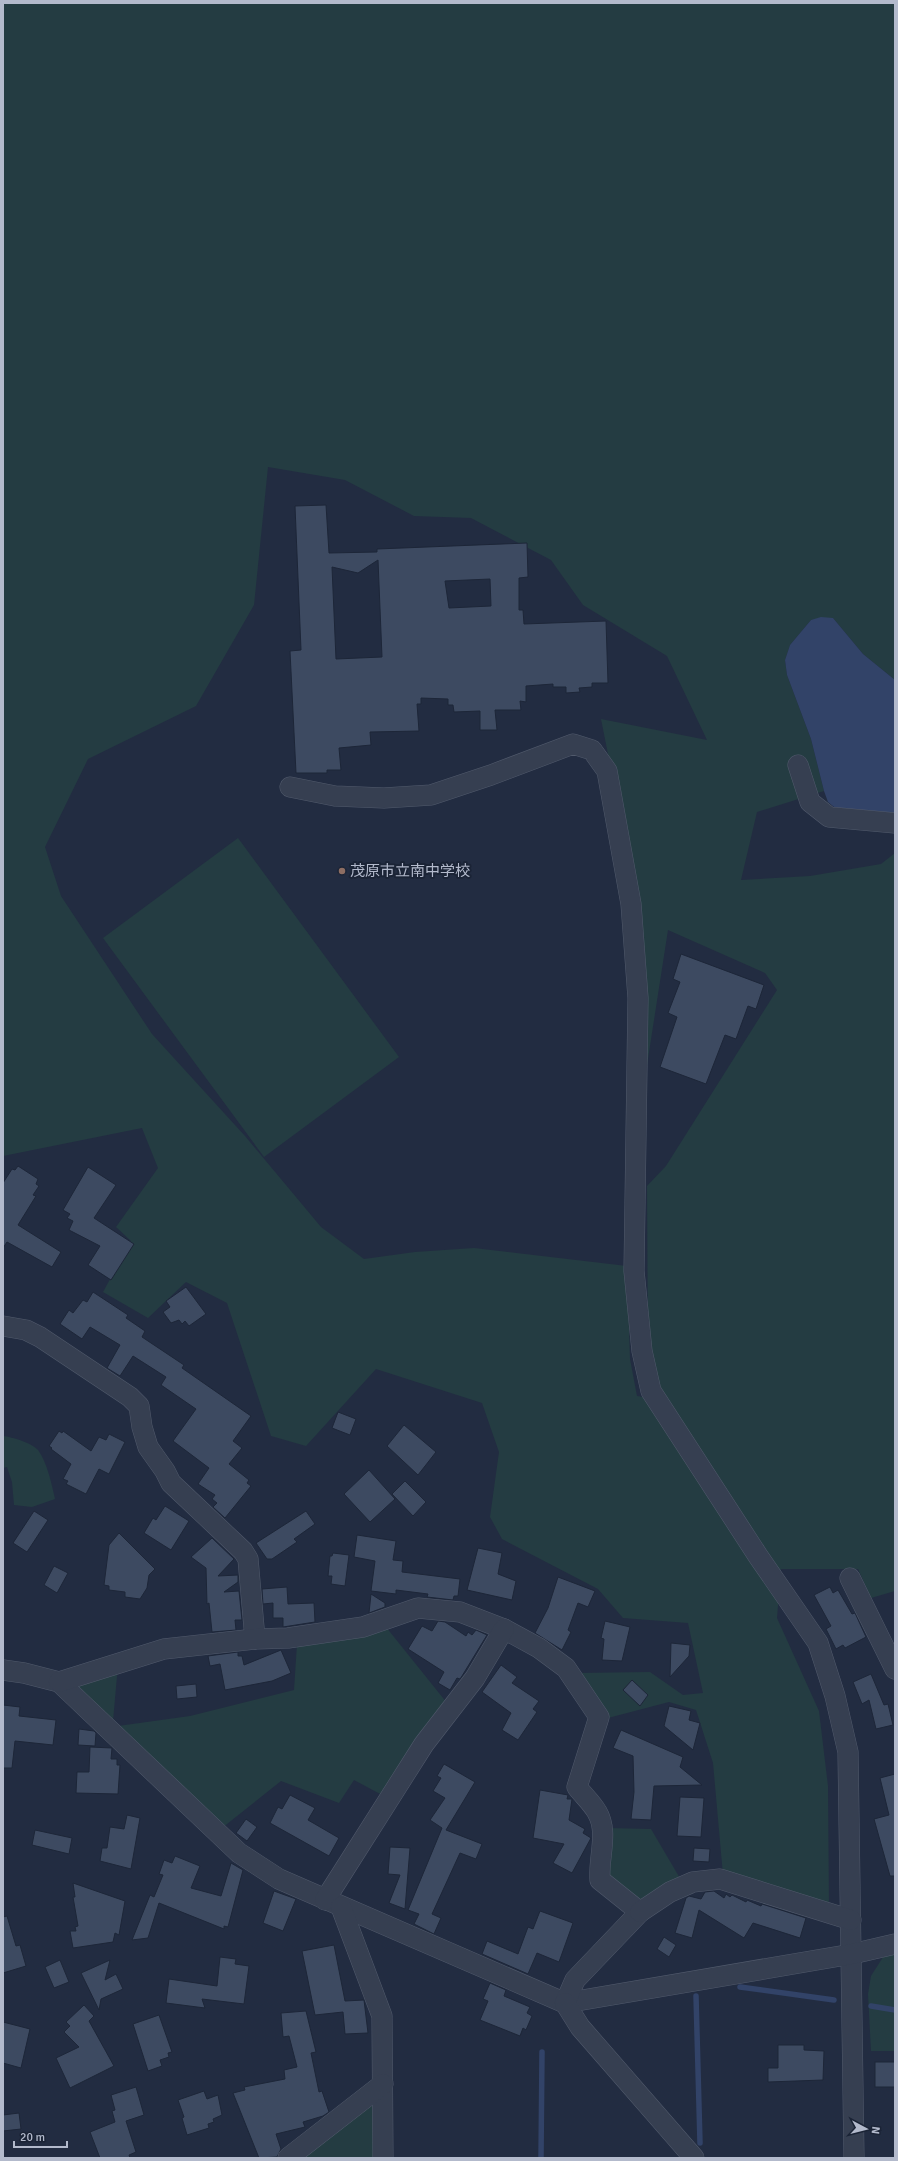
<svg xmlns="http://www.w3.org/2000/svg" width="898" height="2161" viewBox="0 0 898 2161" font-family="Signika,'Noto Sans JP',sans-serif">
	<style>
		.green { fill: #243c42; fill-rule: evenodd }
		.water { fill: #324368 }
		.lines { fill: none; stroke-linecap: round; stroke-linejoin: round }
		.stream { stroke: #324368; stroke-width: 5.5 }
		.building { fill: #3d4a61; stroke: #1d2638; fill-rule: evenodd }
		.minor-casing { stroke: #515a6c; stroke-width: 21 }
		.minor { stroke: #363f51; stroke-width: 20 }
		.education-dot { fill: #8d6e63; stroke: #1b2436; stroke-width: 1.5 }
		.labels { text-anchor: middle; stroke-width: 4; stroke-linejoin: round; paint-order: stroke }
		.poi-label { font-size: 15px; fill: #b3bacc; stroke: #1b2436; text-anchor: start }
	</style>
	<rect width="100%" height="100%" fill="#222c41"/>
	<g class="green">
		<path d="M3 3H895V680L863 654 833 618 811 620 790 645 785 660 787 675 811 739 824 791 757 812 741 880 810 876 881 864 895 853V1591L871 1598 858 1569H781L777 1618 819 1711 828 1786 829 1906 723 1875 713 1763 696 1710 669 1702 608 1718 576 1673 650 1672 683 1695 703 1693 688 1623 623 1618 598 1589 502 1539 490 1517 499 1452 482 1403 376 1369 306 1446 271 1436 227 1303 186 1282 148 1318 103 1292 131 1241 116 1227 158 1168 142 1128 3 1156ZM268 467 345 480 414 516 471 518 551 560 583 605 667 656 707 740 601 719 643 929 645 1078 668 930 765 973 777 990 666 1166 647 1186 648 1347 663 1400 637 1396 630 1359 627 1266 474 1248 415 1252 364 1259 321 1227 245 1136 152 1034 61 896 45 847 88 759 196 706 254 605Z"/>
		<path d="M238 838 399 1057 264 1157 103 938Z"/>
		<path d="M3 1436C12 1437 32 1443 38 1450 47 1462 52 1485 55 1499L32 1507 14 1505 12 1482 7 1467 3 1468Z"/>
		<path d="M386 1627 447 1703 384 1796 354 1780 339 1803 281 1781 222 1828 118 1726 190 1716 294 1690 297 1644Z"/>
		<path d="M118 1665 113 1721 75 1691 77 1678Z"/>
		<path d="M607 1828 651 1829 681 1880 639 1907 606 1878Z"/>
		<path d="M895 1951V2051H871L868 1994 871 1976 885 1954Z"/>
		<path d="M370 2098 378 2102 377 2158H297Z"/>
	</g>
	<path class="water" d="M821 617 833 618 863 654 895 680V817L839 811 828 802 824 791 811 739 787 675 785 660 790 645 811 620Z"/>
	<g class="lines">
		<g class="stream">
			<path d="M740 1987 834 2000"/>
			<path d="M696 1996 700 2143"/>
			<path d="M871 2006 895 2010"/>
			<path d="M541 2158 542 2052"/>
		</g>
	</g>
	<g class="building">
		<path d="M326 505 329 553 377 552V549L527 543 528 577 519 578V610H523L524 624 606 621 608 683H592V687L579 688 580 692 566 693V687H553V684L526 686V702L520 701 521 710H495L497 730H480V711L454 712 453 705H448V699L421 698V704H417L419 731 370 732 371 745 339 748 341 770H327V773H296L290 651 301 650 295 506ZM378 560 382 657 336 659 332 567 358 573ZM490 579 491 606 449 608 445 581Z"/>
		<path d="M681 954 764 985 756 1009 748 1006 736 1039 725 1035 706 1084 660 1067 677 1017 668 1013 680 982 673 979Z"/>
		<path d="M18 1166 38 1179 36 1184 39 1186 33 1195 36 1196 18 1225 61 1252 52 1267 7 1242 3 1248V1183L12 1169 15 1170Z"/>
		<path d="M88 1167 116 1185 94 1218 134 1244 111 1280 88 1265 100 1246 69 1230 73 1221 67 1218 70 1214 63 1210Z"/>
		<path d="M186 1287 206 1314 189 1326 185 1321 182 1324 179 1320 171 1323 163 1312 170 1307 166 1301Z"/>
		<path d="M93 1292 128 1315 126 1318 145 1331 142 1337 184 1365 182 1368 251 1416 233 1441 242 1448 229 1464 249 1480 247 1483 251 1486 225 1518 213 1507 217 1503 212 1499 215 1495 198 1484 209 1468 173 1441 196 1409 161 1385 166 1377 133 1356 120 1376 107 1368 120 1345 90 1327 82 1339 60 1324 69 1310 73 1313 83 1300 87 1302Z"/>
		<path d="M338 1412 356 1419 350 1435 332 1428Z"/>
		<path d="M404 1425 436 1452 418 1475 387 1446Z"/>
		<path d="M59 1431 62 1433 63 1431 91 1451 99 1437 106 1440 109 1434 125 1442 109 1474 99 1469 86 1494 66 1484 68 1481 63 1479 71 1464 51 1449 52 1448 49 1446Z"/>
		<path d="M369 1470 395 1499 370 1522 344 1494Z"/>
		<path d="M405 1481 426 1502 413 1516 392 1494Z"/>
		<path d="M165 1506 189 1521 171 1550 144 1533 153 1518 156 1520Z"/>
		<path d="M34 1511 48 1520 27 1552 13 1543Z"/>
		<path d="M306 1511 315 1524 294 1539 297 1542 272 1559H267L256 1543Z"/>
		<path d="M119 1533 155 1569 149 1575 147 1588 140 1599 125 1597V1592L109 1590V1586L104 1585 109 1545Z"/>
		<path d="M357 1535 396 1541 393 1560 403 1561 402 1572 460 1579 458 1596H454L453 1600 427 1597 428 1594 396 1590V1594L371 1591 375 1561 354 1557Z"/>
		<path d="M212 1538 234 1559 218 1576 238 1575V1582L224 1592 239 1591 242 1620H235L236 1630 212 1632 209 1603 207 1604 206 1568 191 1557Z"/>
		<path d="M478 1548 502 1553 498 1574 516 1581 512 1600 467 1590Z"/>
		<path d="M333 1553 349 1555 345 1586 331 1584 332 1576H328L330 1556H332Z"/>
		<path d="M54 1566 68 1573 57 1593 44 1585Z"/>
		<path d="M558 1577 595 1591 588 1607 578 1603 568 1630 571 1632 562 1650 535 1633 548 1608Z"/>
		<path d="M287 1587 288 1604 314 1603 315 1622 283 1627V1618H273V1603L263 1604 262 1589Z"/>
		<path d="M830 1587 833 1593 838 1590 852 1614 855 1613 866 1637 845 1648 843 1645 836 1649 826 1629 831 1626 814 1595Z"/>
		<path d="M371 1594 385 1603V1607L369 1613Z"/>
		<path d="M438 1621 445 1622 466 1636 468 1632 472 1635 476 1630 487 1635 462 1676 460 1679 457 1678 450 1690 438 1683 444 1672 408 1649 422 1626 432 1631Z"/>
		<path d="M605 1621 630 1627 622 1661 602 1660 604 1639 601 1638Z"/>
		<path d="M671 1643 690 1645 689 1656 670 1677Z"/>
		<path d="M281 1650 291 1673 272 1681 225 1690 220 1664 210 1666 208 1656 238 1652V1656H242L244 1665Z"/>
		<path d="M501 1665 517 1677 512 1683 539 1701 533 1709 537 1712 518 1740 502 1730 511 1713 482 1692Z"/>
		<path d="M871 1674 884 1705 888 1704 893 1725 876 1729 869 1700 862 1704 853 1682Z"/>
		<path d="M632 1680 648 1695 640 1706 623 1690Z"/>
		<path d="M196 1684 197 1697 177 1699 176 1686Z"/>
		<path d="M3 1705 20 1707 19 1716 56 1720 53 1745 15 1741 12 1768H3Z"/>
		<path d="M669 1706 691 1711 689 1720 700 1723 693 1750 664 1726Z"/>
		<path d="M79 1729 94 1731 96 1733 95 1746 78 1745Z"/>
		<path d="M621 1730 683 1757 680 1767 702 1785 654 1786 651 1820 631 1819 634 1792 633 1756 613 1748Z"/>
		<path d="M90 1747 112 1748 111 1759H117V1765H120L118 1794 76 1793 77 1772H89Z"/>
		<path d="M444 1764 475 1782 446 1830 482 1844 476 1859 460 1853 432 1914 441 1918 434 1934 414 1924 419 1914 408 1910 442 1828 430 1820 445 1798 433 1791 441 1778 437 1776Z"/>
		<path d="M895 1774V1876H890L874 1819 889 1815 880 1778Z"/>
		<path d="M540 1790 568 1795 567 1799H572L569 1820 585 1829 583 1833 591 1838 572 1873 553 1863 564 1844 533 1838Z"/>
		<path d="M290 1795 315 1808 308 1820 339 1838 329 1856 270 1823 278 1807 282 1809Z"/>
		<path d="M680 1797 704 1798 701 1837 677 1836Z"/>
		<path d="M127 1815 140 1818 131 1869 100 1861 102 1848H107L110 1827 124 1829Z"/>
		<path d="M246 1819 257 1827 247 1841 236 1833Z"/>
		<path d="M35 1830 72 1838 69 1854 32 1845Z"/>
		<path d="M390 1847 410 1848 405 1909 389 1903 400 1875 388 1874Z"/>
		<path d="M694 1848 710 1849 709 1862 693 1861Z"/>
		<path d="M175 1856 200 1866 191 1888 221 1896 231 1863 243 1870 228 1927 224 1926V1929L159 1903 148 1938 132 1940 150 1895 154 1897 163 1875 159 1874 164 1860 172 1863Z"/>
		<path d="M73 1883 125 1901 119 1935 115 1933 113 1942 73 1948 70 1931H76L75 1927 78 1926 73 1897H75Z"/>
		<path d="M274 1891 296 1899 283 1931 263 1923Z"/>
		<path d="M714 1891 724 1898 726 1894 730 1897 732 1895 746 1902 747 1900 761 1906 762 1904 806 1918 800 1938 753 1923 744 1938 699 1910 692 1938 675 1933 686 1898 689 1896 701 1899 705 1892Z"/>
		<path d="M540 1911 573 1923 559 1962 537 1953 528 1974 482 1954 487 1941 518 1954 528 1927 533 1929Z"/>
		<path d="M7 1916 16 1946 20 1945 26 1966 3 1973V1917Z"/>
		<path d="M664 1937 676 1945 669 1957 657 1949Z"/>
		<path d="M334 1945 345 2001 364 2000 368 2033 345 2034 343 2012 315 2015 302 1951Z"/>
		<path d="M220 1957 236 1959 235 1964 249 1966 244 2004 202 1999 205 2008 166 2003 169 1979 217 1986Z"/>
		<path d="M60 1960 69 1982 54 1988 45 1967Z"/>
		<path d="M110 1960 105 1980 116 1974 123 1989 101 1999 99 2010 81 1973Z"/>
		<path d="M490 1983 506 1990 504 1996 530 2007 527 2013 532 2016 526 2030 523 2028 520 2036 480 2020 488 2001 483 1999Z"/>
		<path d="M84 2005 94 2016 89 2021 114 2066 70 2088 56 2058 79 2047 64 2032 70 2026 66 2022Z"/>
		<path d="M306 2011 316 2052 311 2053 319 2092 322 2091 329 2112 323 2116 303 2122 305 2127 276 2134 281 2149 277 2157 259 2158 233 2093 245 2090 244 2087 285 2079 284 2070 297 2067 289 2036 283 2037 281 2013Z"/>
		<path d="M159 2015 172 2052 168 2053 169 2057 160 2060 162 2066 148 2071 133 2024Z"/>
		<path d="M3 2022 30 2029 21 2068 3 2063Z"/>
		<path d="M778 2045H804V2050L824 2051 823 2080 768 2082V2068H778Z"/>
		<rect x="875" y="2062" width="20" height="25"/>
		<path d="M136 2087 144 2115 126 2121 136 2152 129 2155 130 2158H100L90 2132 115 2122 112 2111 115 2110 111 2095Z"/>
		<path d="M204 2091 207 2099 218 2095 222 2115 213 2119 214 2122 208 2124 209 2128 187 2135 182 2118 184 2117 178 2100Z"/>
		<path d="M19 2113 21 2129 3 2131V2115Z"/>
	</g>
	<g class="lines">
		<g class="minor-casing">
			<g id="minor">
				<path d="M798 765 810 802 829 817 895 823"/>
				<path d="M290 787 335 796 384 798 431 795 491 775 573 744 592 750 607 771 631 904 638 998 634 1271 642 1351 651 1391 758 1556 818 1643 835 1696 848 1752 854 2158"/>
				<path d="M3 1326 26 1330 40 1337 130 1397 139 1406 142 1427 148 1447 165 1471 171 1483 243 1551 248 1559 255 1639"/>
				<path d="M850 1578 895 1669"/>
				<path d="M3 1670 24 1673 59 1682 239 1853 279 1879 565 2003 852 1954 895 1944"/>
				<path d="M59 1682 164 1649 255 1639 288 1638 363 1627 418 1608 460 1612 504 1629 539 1648 566 1668 599 1717 577 1787C583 1795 592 1803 597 1812 609 1832 598 1858 600 1880L640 1912 575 1980 565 2003"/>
				<path d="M325 1900 424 1744 475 1678 504 1629"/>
				<path d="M341 1907 382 2016 383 2158"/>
				<path d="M640 1912 670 1892 693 1882 720 1879 851 1920"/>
				<path d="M565 2003 580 2027 694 2158"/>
				<path d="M288 2158 383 2084"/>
			</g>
		</g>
		<use href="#minor" class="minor"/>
	</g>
	<circle class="education-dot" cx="342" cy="871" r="4"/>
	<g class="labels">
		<g class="poi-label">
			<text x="350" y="876">茂原市立南中学校</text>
		</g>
	</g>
	<rect width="898" height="2161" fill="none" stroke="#b3bacc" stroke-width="8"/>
	<g transform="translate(866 2129) rotate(97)" stroke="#1b2436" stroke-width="3" paint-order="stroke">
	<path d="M0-3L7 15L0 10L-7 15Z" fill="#b3bacc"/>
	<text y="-6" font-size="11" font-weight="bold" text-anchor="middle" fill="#b3bacc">N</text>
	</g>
	<path d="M14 2141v6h53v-6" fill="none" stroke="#b3bacc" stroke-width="2"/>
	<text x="20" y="2141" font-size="12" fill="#b3bacc" stroke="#1b2436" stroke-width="3" paint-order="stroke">20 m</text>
</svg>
